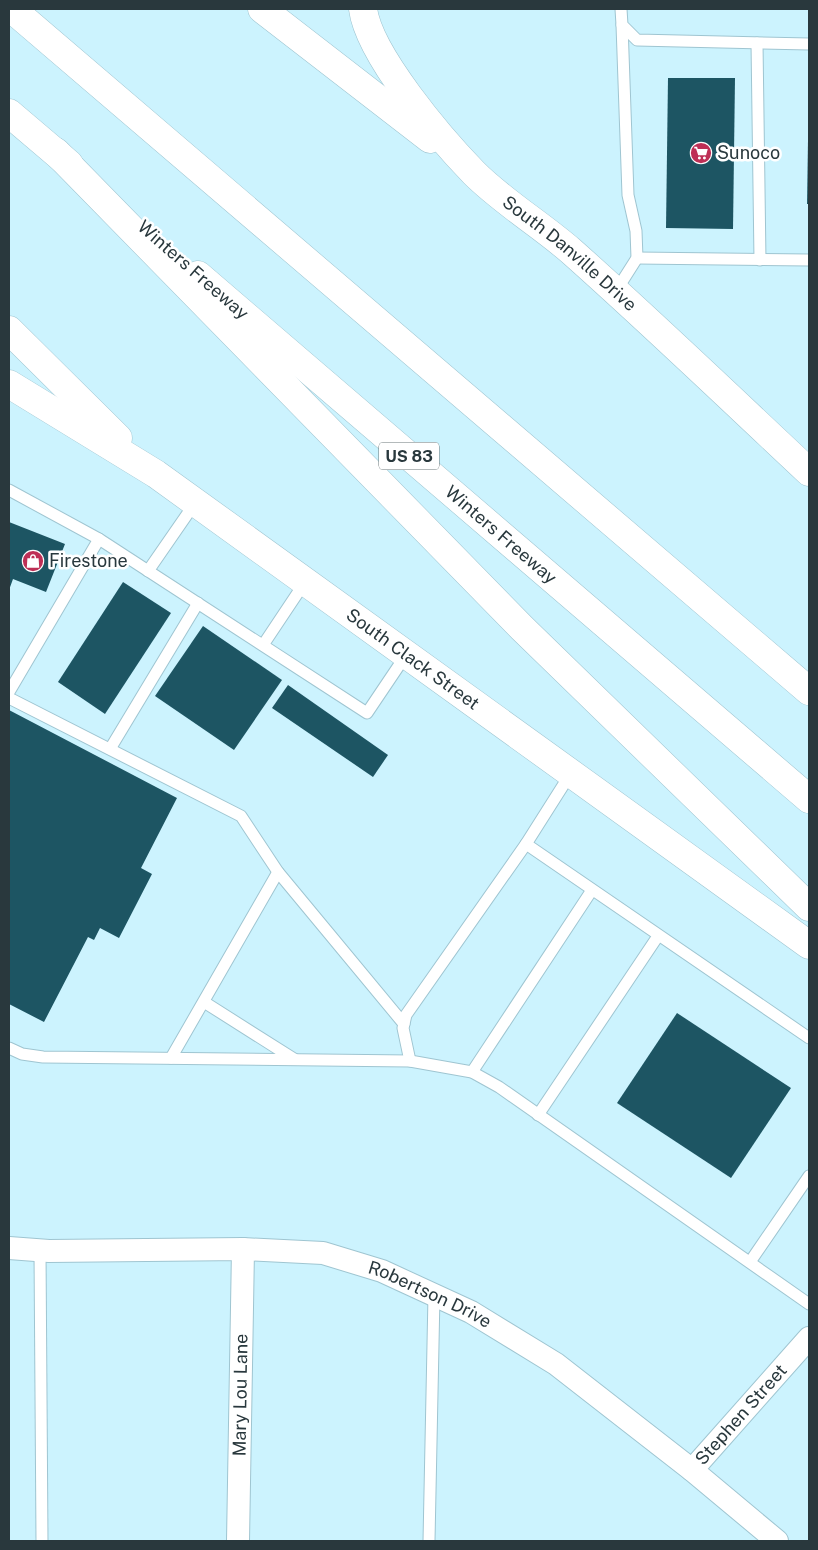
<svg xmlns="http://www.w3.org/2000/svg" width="818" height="1550" viewBox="0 0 818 1550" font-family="'Public Sans',sans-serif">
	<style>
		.building { fill: #1d5563 }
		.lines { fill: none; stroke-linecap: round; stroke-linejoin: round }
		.service-casing { stroke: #9fc5d1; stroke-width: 13 }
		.minor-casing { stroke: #9fc5d1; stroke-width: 24 }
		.secondary-casing { stroke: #9fc5d1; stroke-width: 29 }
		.motorway-casing { stroke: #9fc5d1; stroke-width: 29 }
		.service { stroke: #fff; stroke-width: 11 }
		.minor { stroke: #fff; stroke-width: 22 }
		.secondary { stroke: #fff; stroke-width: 28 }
		.motorway { stroke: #fff; stroke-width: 28 }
		.labels { text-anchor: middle; stroke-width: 5; stroke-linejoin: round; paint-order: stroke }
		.shield { fill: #fff; stroke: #697477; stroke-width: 1 }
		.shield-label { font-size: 16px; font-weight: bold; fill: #29383d }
		.poi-label { font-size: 18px; fill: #29383d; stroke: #fff; text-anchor: start }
		.street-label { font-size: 18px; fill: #29383d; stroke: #fff }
	</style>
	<rect width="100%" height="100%" fill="#ccf3fe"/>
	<g class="building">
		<path d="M668 78H735L733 229 666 228Z"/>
		<path d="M808 140H809V204H807Z"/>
		<path d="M9 522 65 544 46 592 13 579 9 590Z"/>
		<path d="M123 582 171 613 105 714 58 682Z"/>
		<path d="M203 626 282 680 234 750 155 696Z"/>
		<path d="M288 685 388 755 373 777 272 708Z"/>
		<path d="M9 710 177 798 141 868 152 874 119 938 100 928 94 940 88 937 44 1022 9 1004Z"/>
		<path d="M677 1013 791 1088 731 1178 617 1103Z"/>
	</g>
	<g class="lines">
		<g class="service-casing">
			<g id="service">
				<path d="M621 9 622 25 637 40 809 44"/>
				<path d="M757 43 760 260"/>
				<path d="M637 258 809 260"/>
				<path d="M616 291 637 258 636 231 628 195 622 25"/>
				<path d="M9 490 99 539 367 713 406 655"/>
				<path d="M148 571 195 503"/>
				<path d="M263 645 305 582"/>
				<path d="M9 692 99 539"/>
				<path d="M9 698 241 816 278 872 404 1024"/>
				<path d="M110 749 198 603"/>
				<path d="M526 844 809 1038"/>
				<path d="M204 1002 294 1059"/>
				<path d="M9 1048 22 1054 43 1057 410 1061 472 1072 499 1087 809 1304"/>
				<path d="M171 1058 278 872"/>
				<path d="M410 1061 403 1028 406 1015 526 844 571 773"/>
				<path d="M472 1072 592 890"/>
				<path d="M538 1115 658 936"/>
				<path d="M40 1251 42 1541"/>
				<path d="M750 1262 809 1176"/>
				<path d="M429 1541 434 1295"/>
			</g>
		</g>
		<g class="minor-casing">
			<g id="minor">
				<path id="s1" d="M9 1248 49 1251 243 1249 323 1253 382 1271 471 1312 556 1364 692 1470 777 1541"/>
				<path id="s2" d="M692 1470 809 1338"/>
				<path id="s3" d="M238 1541 243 1249"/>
			</g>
		</g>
		<g class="secondary-casing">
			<g id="secondary">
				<path d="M262 9 430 139"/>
				<path id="s4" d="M363 9C369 55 441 139 474 173 503 202 540 224 571 251 652 323 730 398 809 472"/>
				<path d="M9 330 118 438"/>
				<path id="s5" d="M9 384 156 474 809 945"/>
			</g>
		</g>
		<g class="motorway-casing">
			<g id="motorway">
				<path d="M12 9 809 691"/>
				<path d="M9 113 69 164"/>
				<path d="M56 152 522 628 809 907"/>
				<path id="s6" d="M198 275 809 799"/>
			</g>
		</g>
		<use href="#service" class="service"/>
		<use href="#minor" class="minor"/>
		<use href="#secondary" class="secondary"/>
		<use href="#motorway" class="motorway"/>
	</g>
	<defs>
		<g id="supermarket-disc" transform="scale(1.125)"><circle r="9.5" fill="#be2f56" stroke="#fff"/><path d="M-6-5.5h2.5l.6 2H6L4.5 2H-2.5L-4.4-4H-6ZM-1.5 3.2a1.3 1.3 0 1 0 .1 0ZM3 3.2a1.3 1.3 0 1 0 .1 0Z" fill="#fff"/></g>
		<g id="shop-disc" transform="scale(1.125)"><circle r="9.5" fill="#be2f56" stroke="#fff"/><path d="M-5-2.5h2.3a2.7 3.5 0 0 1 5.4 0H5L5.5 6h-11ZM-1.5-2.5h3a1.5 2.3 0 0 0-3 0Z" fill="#fff"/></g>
	</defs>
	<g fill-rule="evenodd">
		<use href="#supermarket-disc" x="701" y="153"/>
		<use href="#shop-disc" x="33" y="561"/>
	</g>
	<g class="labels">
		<rect class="shield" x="379" y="442.5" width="60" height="27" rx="4"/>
		<g class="shield-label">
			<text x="409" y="462">US 83</text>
		</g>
		<g class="poi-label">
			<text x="717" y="159">Sunoco</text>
			<text x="49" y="567">Firestone</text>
		</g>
		<g class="street-label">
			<text dy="6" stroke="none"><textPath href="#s4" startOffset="325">South Danville Drive</textPath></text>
			<text transform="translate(193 270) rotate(41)" y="6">Winters Freeway</text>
			<text dy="6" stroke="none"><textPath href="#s6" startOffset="399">Winters Freeway</textPath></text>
			<text dy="6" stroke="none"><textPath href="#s5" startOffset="489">South Clack Street</textPath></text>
			<text dy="6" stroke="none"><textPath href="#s1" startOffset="429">Robertson Drive</textPath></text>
			<text dy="6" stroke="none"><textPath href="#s3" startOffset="146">Mary Lou Lane</textPath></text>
			<text dy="6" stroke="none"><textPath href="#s2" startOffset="74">Stephen Street</textPath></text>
		</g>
	</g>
	<rect width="818" height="1550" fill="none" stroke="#29383d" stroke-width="20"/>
</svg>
